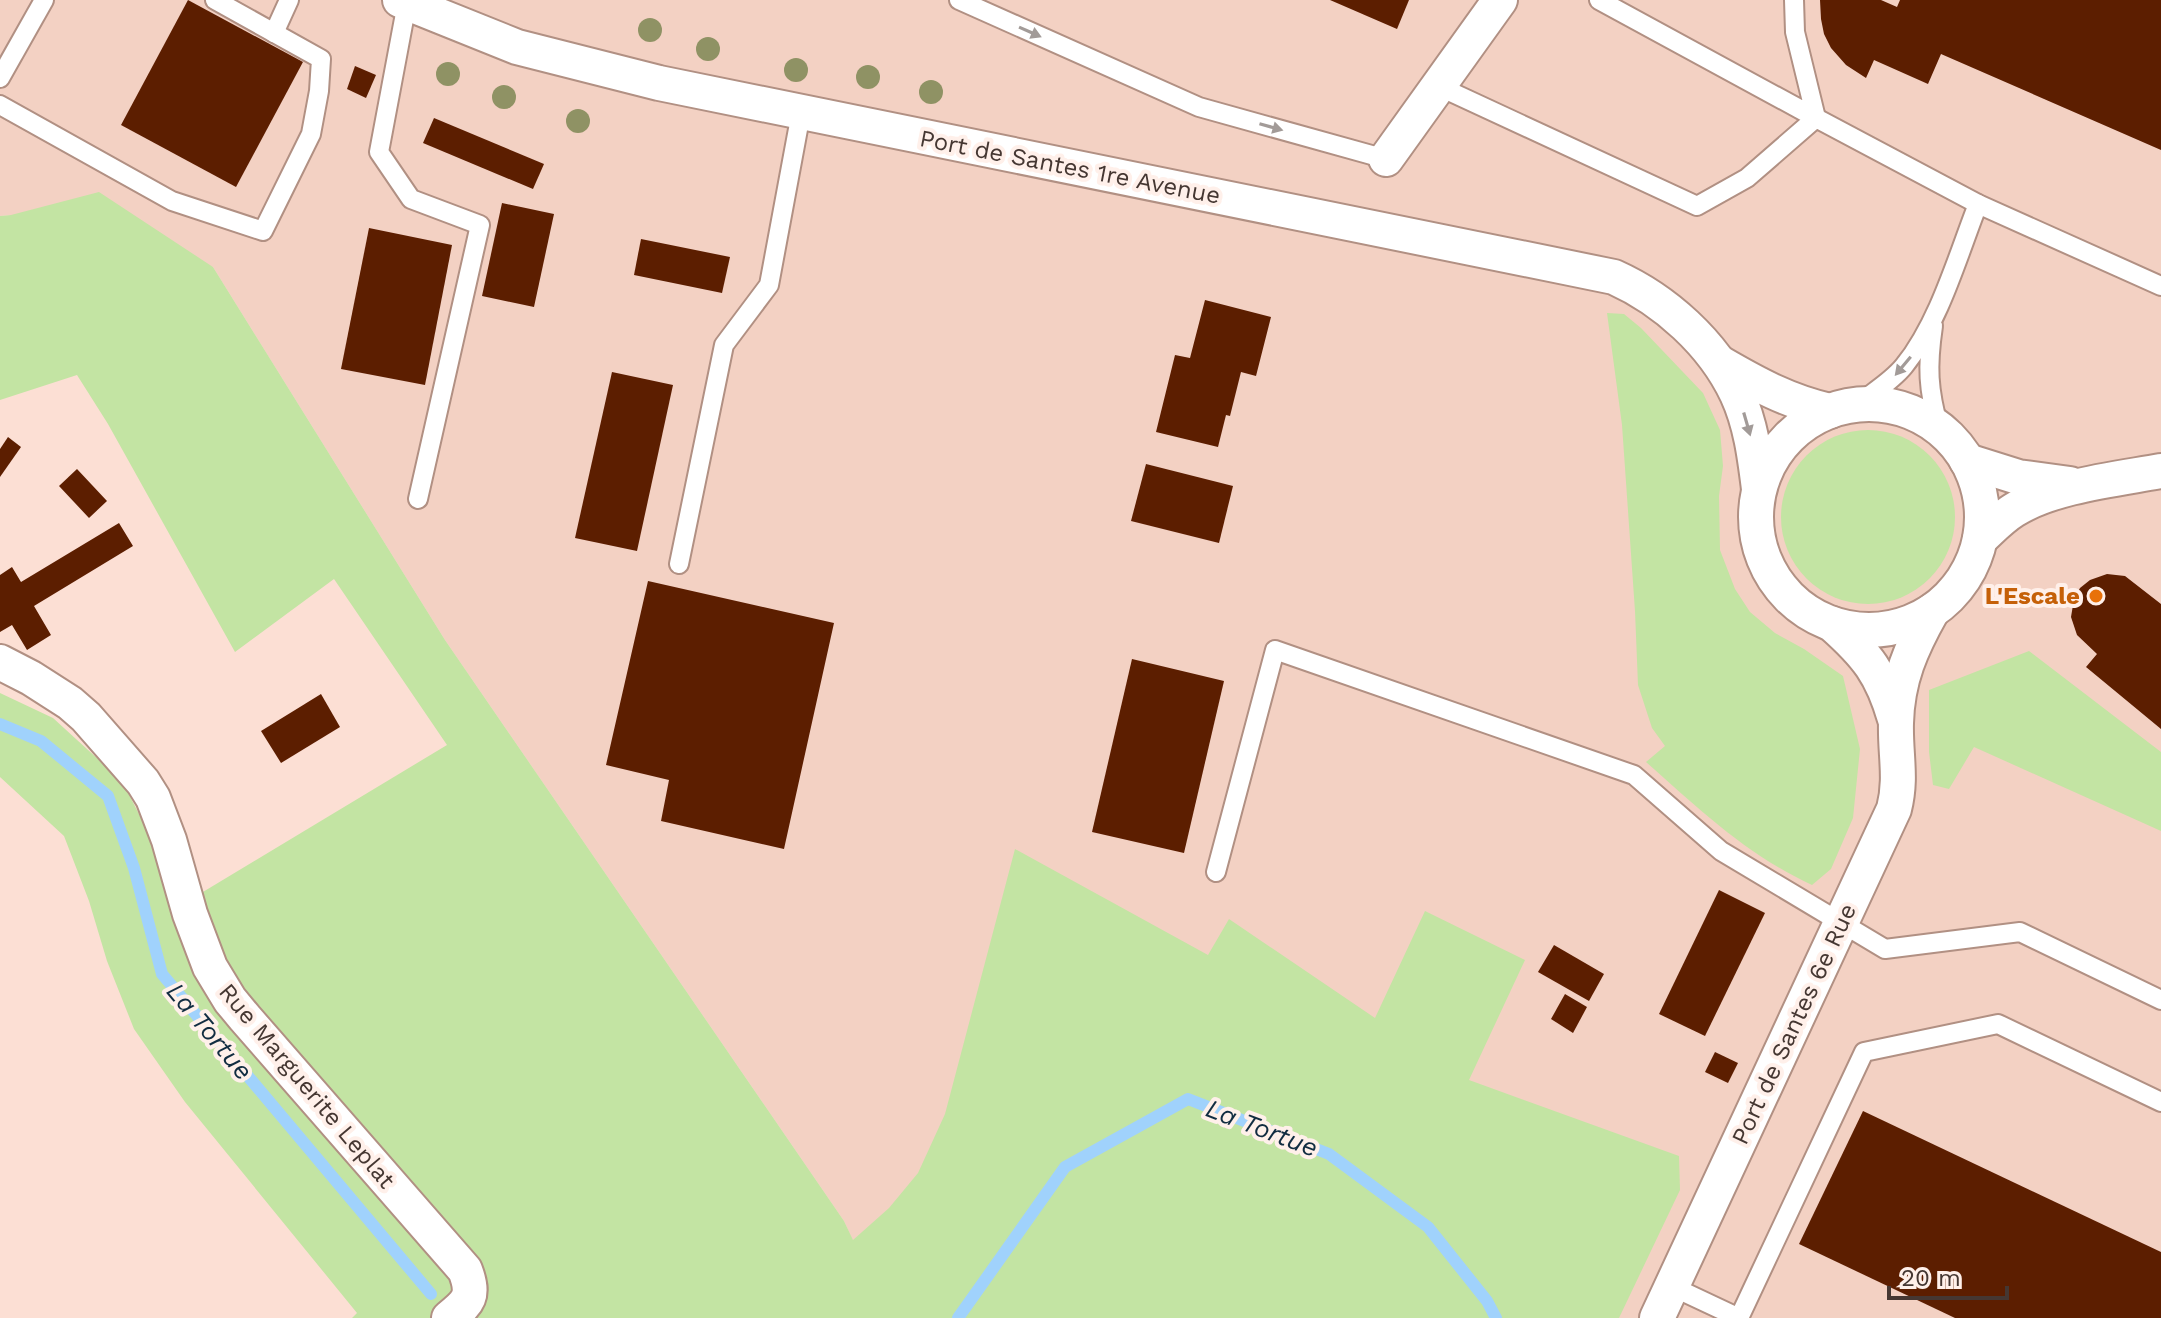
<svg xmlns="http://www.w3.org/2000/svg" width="2161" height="1318" viewBox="0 0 2161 1318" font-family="'Work Sans',sans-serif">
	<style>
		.built { fill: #f3d1c3 }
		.green { fill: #c3e4a3 }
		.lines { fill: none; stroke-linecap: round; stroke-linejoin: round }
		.stream { stroke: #a0d2fc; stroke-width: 12 }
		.building { fill: #5c1e00 }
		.lane-casing { stroke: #b19083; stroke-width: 22 }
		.street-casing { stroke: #b19083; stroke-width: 38 }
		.lane { stroke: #fff; stroke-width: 18 }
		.street { stroke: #fff; stroke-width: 34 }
		.tree { fill: #8f9264 }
		.oneway { fill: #a29b98 }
		.food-dot { fill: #e8710a; stroke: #fff0ea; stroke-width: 3 }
		.labels { text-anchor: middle; stroke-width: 8; stroke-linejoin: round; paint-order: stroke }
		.street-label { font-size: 24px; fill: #453732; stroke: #fff0ea }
		.food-label { font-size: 24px; font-weight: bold; fill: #c56008; stroke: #fff0ea; text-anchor: end }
		.water-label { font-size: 26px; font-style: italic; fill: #112c41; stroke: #fff0ea }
	</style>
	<rect width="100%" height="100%" fill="#fcdfd4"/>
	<path class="built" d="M0 0H2161V1318H888L844 1221 445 640 213 267 10 215 0 216Z"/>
	<g class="green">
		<path d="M99 192 213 267 445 640 844 1221 853 1240 889 1208 918 1173 945 1114 1015 849 1208 955 1229 919 1375 1018 1425 911 1525 960 1469 1080 1679 1156 1680 1190 1619 1318H352L357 1313 185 1102 134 1029 107 961 89 901 64 836 0 777V693L53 718 122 781 158 851 178 907 447 745 334 579 235 652 108 424 77 375 0 400V216L11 215Z"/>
		<path d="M1607 313 1624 314 1641 328 1703 393 1720 430 1723 466 1719 496 1720 550 1735 589 1750 612 1775 633 1804 649 1843 676 1860 749 1853 818 1831 869 1812 885C1747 855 1699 809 1646 762L1665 746 1652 728 1638 685 1635 611 1622 425Z"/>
		<circle cx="1868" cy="517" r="87"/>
		<path d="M2029 651 2161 752V831L1974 747 1949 789 1933 785 1929 752V690Z"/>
	</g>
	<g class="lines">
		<g class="stream">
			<path d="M0 724 41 741 108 796 134 868 162 974 431 1294"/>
			<path d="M958 1318 1065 1167 1188 1099 1329 1154 1428 1227 1487 1301 1496 1318"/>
		</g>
	</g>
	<g class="building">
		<path d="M188 0 303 62 236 187 121 125Z"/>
		<path d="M1330 0H1409L1397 29Z"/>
		<path d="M1820 0H1881L1897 7 1900 0H2161V150L1941 54 1928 84 1874 60 1866 78 1846 65 1831 48 1824 34 1821 19Z"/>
		<path d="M355 66 376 75 366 98 347 89Z"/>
		<path d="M434 118 544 164 533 189 423 143Z"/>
		<path d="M502 203 554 214 534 307 482 296Z"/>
		<path d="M369 228 452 245 425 385 341 369Z"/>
		<path d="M641 239 730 257 722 293 634 275Z"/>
		<path d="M1205 300 1271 317 1256 376 1241 372 1230 416 1226 415 1218 447 1156 432 1175 355 1190 358Z"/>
		<path d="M612 372 673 385 637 551 575 538Z"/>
		<path d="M8 437 21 447 0 477V449Z"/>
		<path d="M1146 464 1233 486 1219 543 1131 521Z"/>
		<path d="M77 469 107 501 89 518 59 486Z"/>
		<path d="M119 523 133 546 34 606 51 635 27 650 12 625 0 632V575L12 567 21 582Z"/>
		<path d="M2107 574 2125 576 2161 604V729L2086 667 2097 654 2077 635 2071 617 2074 599 2080 588 2090 580Z"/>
		<path d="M648 581 834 623 784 849 661 821 669 780 606 765Z"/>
		<path d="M1132 659 1224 681 1184 853 1092 832Z"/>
		<path d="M321 694 340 727 281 763 261 731Z"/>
		<path d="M1719 890 1765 913 1705 1036 1659 1014Z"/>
		<path d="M1554 945 1604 974 1589 1001 1538 972Z"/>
		<path d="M1565 994 1587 1007 1573 1033 1551 1019Z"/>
		<path d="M1715 1052 1738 1063 1728 1083 1705 1072Z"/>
		<path d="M1863 1111 2161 1252V1318H1955L1799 1244Z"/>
	</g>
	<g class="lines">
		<g class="lane-casing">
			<g id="lane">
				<path d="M959 0 1199 107 1386 159"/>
				<path d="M1599 0 1816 118 1795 32 1794 0"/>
				<path d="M407 3 379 152 411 199 480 225 418 499"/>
				<path d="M274 33 289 0"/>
				<path d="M0 78 44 0"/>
				<path d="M1438 86 1697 206 1747 178 1816 118 1978 204 2161 286"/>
				<path d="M0 105 172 201 263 231 311 134 319 91 321 59 215 0"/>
				<path d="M1933 326C1927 367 1928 389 1939 429"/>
				<path d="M1857 405C1873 392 1891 382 1904 366 1939 323 1958 255 1978 204"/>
				<path d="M679 564 724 345 769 285 801 113"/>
				<path d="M1216 872 1275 650 1634 775 1721 851 1885 949 2020 932 2161 1000"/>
				<path d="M1671 1286 1739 1318"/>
				<path d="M1739 1318 1864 1052 1998 1024 2161 1102"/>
			</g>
		</g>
		<g class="street-casing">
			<g id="street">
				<path d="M400 0 517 47 659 83 1614 277C1665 300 1713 343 1737 394 1751 424 1755 457 1759 489"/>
				<path d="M1386 159 1500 0"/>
				<path d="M1720 363C1756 384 1789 402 1830 411"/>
				<circle cx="1869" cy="517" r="113"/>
				<path d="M1967 461 2018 477 2070 484"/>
				<path d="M1980 539C1991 529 2001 518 2014 510 2052 486 2117 479 2161 471"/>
				<path d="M1832 624C1867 655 1882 674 1895 719"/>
				<path d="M0 662 31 678 70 703 86 717 143 782 153 798 169 840 190 914 210 967 230 1000 245 1018 465 1270C475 1296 469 1302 449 1318"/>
				<path d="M1657 1318 1894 809C1902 778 1895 754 1896 723 1897 680 1911 648 1932 611"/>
			</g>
		</g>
		<use href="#lane" class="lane"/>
		<use href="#street" class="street"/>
	</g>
	<g class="tree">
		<circle cx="650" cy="30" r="12"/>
		<circle cx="708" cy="49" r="12"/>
		<circle cx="796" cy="70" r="12"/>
		<circle cx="448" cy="74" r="12"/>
		<circle cx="868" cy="77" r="12"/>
		<circle cx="931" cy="92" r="12"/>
		<circle cx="504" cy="97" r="12"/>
		<circle cx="578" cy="121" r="12"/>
	</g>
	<defs><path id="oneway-solid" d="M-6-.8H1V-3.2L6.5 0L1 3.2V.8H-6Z" transform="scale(2)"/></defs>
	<g class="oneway">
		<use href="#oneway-solid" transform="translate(1030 32) rotate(24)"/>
		<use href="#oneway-solid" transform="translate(1271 127) rotate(16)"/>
		<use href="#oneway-solid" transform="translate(1903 366) rotate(130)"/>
		<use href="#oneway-solid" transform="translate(1747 424) rotate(74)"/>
	</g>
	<circle class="food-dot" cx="2096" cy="596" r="8"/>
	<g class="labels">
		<g class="street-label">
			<text transform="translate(1070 167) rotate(11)" y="8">Port de Santes 1re Avenue</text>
			<text transform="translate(1794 1024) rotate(-65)" y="8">Port de Santes 6e Rue</text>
			<text transform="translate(307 1086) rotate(50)" y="8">Rue Marguerite Leplat</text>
		</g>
		<g class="food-label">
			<text x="2080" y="604">L'Escale</text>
		</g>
		<g class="water-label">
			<text transform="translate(210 1031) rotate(50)" y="9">La Tortue</text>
			<text transform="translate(1262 1128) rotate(21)" y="9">La Tortue</text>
		</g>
	</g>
	<path d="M1889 1286v12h118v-12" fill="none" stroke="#453732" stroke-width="4"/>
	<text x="1901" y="1286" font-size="24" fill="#453732" stroke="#fff0ea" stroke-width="6" paint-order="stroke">20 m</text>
</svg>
